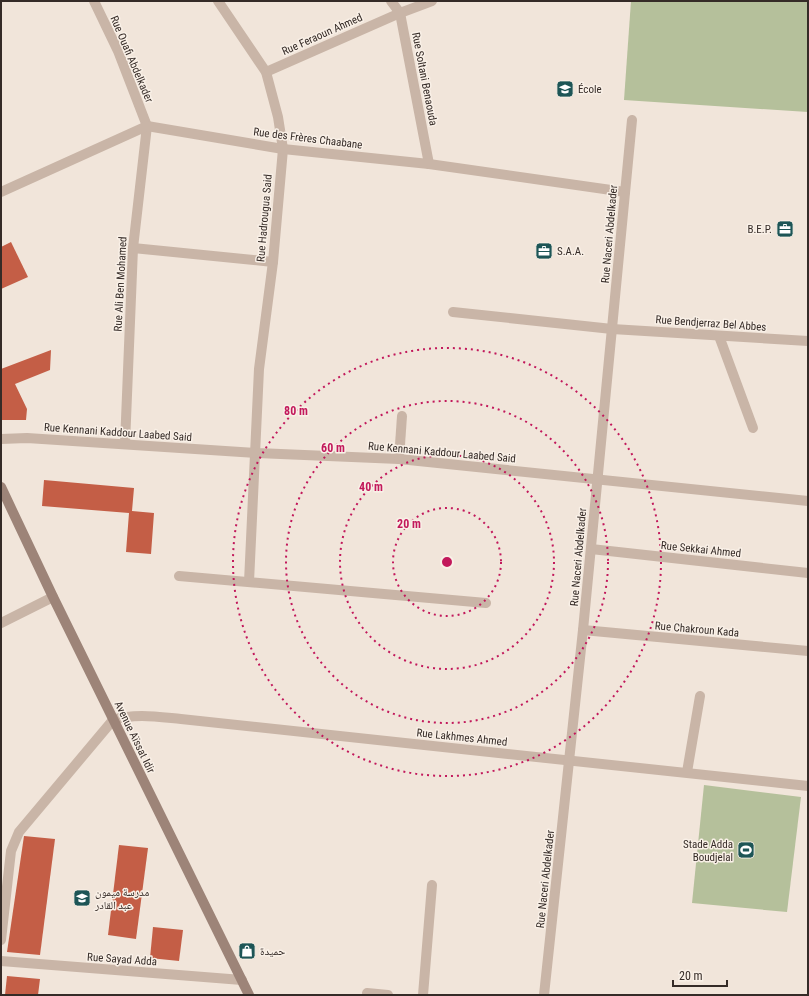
<svg xmlns="http://www.w3.org/2000/svg" width="809" height="996" viewBox="0 0 809 996" font-family="'Roboto Condensed','Noto Naskh Arabic',sans-serif">
	<style>
		.green { fill: #b5c09b }
		.building { fill: #c45e46 }
		.lines { fill: none; stroke-linecap: round; stroke-linejoin: round }
		.street { stroke: #c9b5a7; stroke-width: 10 }
		.secondary { stroke: #9d8478; stroke-width: 10 }
		.ring { fill: none; stroke: #c2185b; stroke-width: 2; stroke-dasharray: 2 4 }
		.labels { text-anchor: middle; stroke-width: 3; stroke-linejoin: round; paint-order: stroke }
		.street-label { font-size: 11px; fill: #352b27; stroke: #f9f0e7 }
		.poi-label { font-size: 11px; fill: #352b27; stroke: #f9f0e7; text-anchor: start }
		.centre { fill: #c2185b; stroke: #f9f0e7; stroke-width: 2 }
		.ring-label { font-size: 12px; text-anchor: middle; font-weight: bold; fill: #c2185b; stroke: #f9f0e7; stroke-width: 3; stroke-linejoin: round; paint-order: stroke }
	</style>
	<rect width="100%" height="100%" fill="#f1e5da"/>
	<g class="green">
		<path d="M631 1H808V112L624 100Z"/>
		<path d="M704 785 801 797 787 912 692 903Z"/>
	</g>
	<g class="building">
		<path d="M11 242 28 277 1 289V247Z"/>
		<path d="M51 350 50 370 15 384 27 409 26 420H1V369Z"/>
		<path d="M44 480 134 488 132 511 154 513 151 554 126 552 129 513 42 506Z"/>
		<path d="M24 836 55 839 40 955 7 952Z"/>
		<path d="M119 845 148 848 136 939 108 935Z"/>
		<path d="M153 927 183 930 179 961 150 958Z"/>
		<path d="M7 976 40 979 38 995H5Z"/>
	</g>
	<g class="lines">
		<g class="street">
			<path d="M94 1 118 51 147 126 133 248 125 444"/>
			<path d="M218 1 266 72 278 117 283 149 273 262 259 369 249 582"/>
			<path d="M391 1 400 13 429 164"/>
			<path d="M266 72 400 13 432 1"/>
			<path d="M1 192 147 126 283 149 429 164 625 192"/>
			<path d="M133 248 273 262"/>
			<path d="M453 312 612 329 808 341"/>
			<path d="M719 336 753 428"/>
			<path d="M1 439 27 438 257 453 399 459 808 501"/>
			<path d="M399 459 402 416"/>
			<path d="M591 549 808 573"/>
			<path d="M179 576 486 603"/>
			<path d="M1 623 53 597"/>
			<path d="M583 630 808 651"/>
			<path d="M687 772 700 696"/>
			<path d="M1 940 11 851 19 832 113 720C135 713 159 717 181 719L808 786"/>
			<path d="M1 961 242 980"/>
			<path d="M367 993 388 995"/>
			<path d="M423 995 432 885"/>
			<path d="M544 995 583 630 632 120"/>
		</g>
		<path class="secondary" d="M1 487 53 597 249 995"/>
	</g>
	<g class="ring">
		<circle cx="447" cy="562" r="54"/>
		<circle cx="447" cy="562" r="107"/>
		<circle cx="447" cy="562" r="161"/>
		<circle cx="447" cy="562" r="214"/>
	</g>
	<defs>
		<g id="school-square" transform="scale(0.9)"><rect x="-9" y="-9" width="18" height="18" rx="4" fill="#1d5556" stroke="#f9f0e7"/><path d="M0-5L7-2L0 1L-7-2ZM-4 1L0 2.5L4 1V4Q0 6-4 4Z" fill="#fff"/></g>
		<g id="office-square" transform="scale(0.9)"><rect x="-9" y="-9" width="18" height="18" rx="4" fill="#1d5556" stroke="#f9f0e7"/><path d="M-6-3h4V-5.5h4V-3h4V5H-6ZM-1-4.5V-3h2v-1.5ZM-6 0V1H6V0Z" fill="#fff"/></g>
		<g id="stadium-square" transform="scale(0.9)"><rect x="-9" y="-9" width="18" height="18" rx="4" fill="#1d5556" stroke="#f9f0e7"/><path d="M0-5a6.5 5 0 1 0 0 10a6.5 5 0 1 0 0-10ZM-3.5-1.8h7v3.6h-7Z" fill="#fff"/></g>
		<g id="shop-square" transform="scale(0.9)"><rect x="-9" y="-9" width="18" height="18" rx="4" fill="#1d5556" stroke="#f9f0e7"/><path d="M-5-2.5h2.3a2.7 3.5 0 0 1 5.4 0H5L5.5 6h-11ZM-1.5-2.5h3a1.5 2.3 0 0 0-3 0Z" fill="#fff"/></g>
	</defs>
	<g fill-rule="evenodd">
		<use href="#school-square" x="565" y="89"/>
		<use href="#office-square" x="785" y="229"/>
		<use href="#office-square" x="544" y="251"/>
		<use href="#stadium-square" x="746" y="850"/>
		<use href="#school-square" x="82" y="898"/>
		<use href="#shop-square" x="247" y="951"/>
	</g>
	<g class="labels">
		<g class="street-label">
			<text transform="translate(322 34) rotate(-24)" y="4">Rue Feraoun Ahmed</text>
			<text transform="translate(132 59) rotate(67)" y="4">Rue Ouafi Abdelkader</text>
			<text transform="translate(425 79) rotate(79)" y="4">Rue Soltani Benaouda</text>
			<text transform="translate(308 138) rotate(7)" y="4">Rue des Frères Chaabane</text>
			<text transform="translate(264 218) rotate(-85)" y="4">Rue Hadrougua Said</text>
			<text transform="translate(609 234) rotate(-85)" y="4">Rue Naceri Abdelkader</text>
			<text transform="translate(120 284) rotate(-87)" y="4">Rue Ali Ben Mohamed</text>
			<text transform="translate(711 323) rotate(4)" y="4">Rue Bendjerraz Bel Abbes</text>
			<text transform="translate(118 432) rotate(4)" y="4">Rue Kennani Kaddour Laabed Said</text>
			<text transform="translate(442 452) rotate(5)" y="4">Rue Kennani Kaddour Laabed Said</text>
			<text transform="translate(701 549) rotate(6)" y="4">Rue Sekkai Ahmed</text>
			<text transform="translate(578 557) rotate(-85)" y="4">Rue Naceri Abdelkader</text>
			<text transform="translate(697 629) rotate(5)" y="4">Rue Chakroun Kada</text>
			<text transform="translate(135 737) rotate(64)" y="4">Avenue Aïssat Idir</text>
			<text transform="translate(462 737) rotate(6)" y="4">Rue Lakhmes Ahmed</text>
			<text transform="translate(545 879) rotate(-84)" y="4">Rue Naceri Abdelkader</text>
			<text transform="translate(122 959) rotate(4)" y="4">Rue Sayad Adda</text>
		</g>
		<g class="poi-label">
			<text x="578" y="93">École</text>
			<text x="772" y="233" text-anchor="end">B.E.P.</text>
			<text x="557" y="255">S.A.A.</text>
			<text x="733" y="848" text-anchor="end">Stade Adda<tspan x="733" dy="13">Boudjelal</tspan></text>
			<text x="95" y="896">مدرسة ميمون<tspan x="95" dy="13">عبد القادر</tspan></text>
			<text x="260" y="955">حميدة</text>
		</g>
	</g>
	<circle cx="447" cy="562" r="6" class="centre"/>
	<g class="ring-label">
		<text x="296" y="415">80 m</text>
		<text x="333" y="452">60 m</text>
		<text x="371" y="491">40 m</text>
		<text x="409" y="528">20 m</text>
	</g>
	<rect width="809" height="996" fill="none" stroke="#352b27" stroke-width="4"/>
	<path d="M673 980v6h54v-6" fill="none" stroke="#352b27" stroke-width="2"/>
	<text x="679" y="980" font-size="12" fill="#352b27" stroke="#f9f0e7" stroke-width="3" paint-order="stroke">20 m</text>
</svg>
